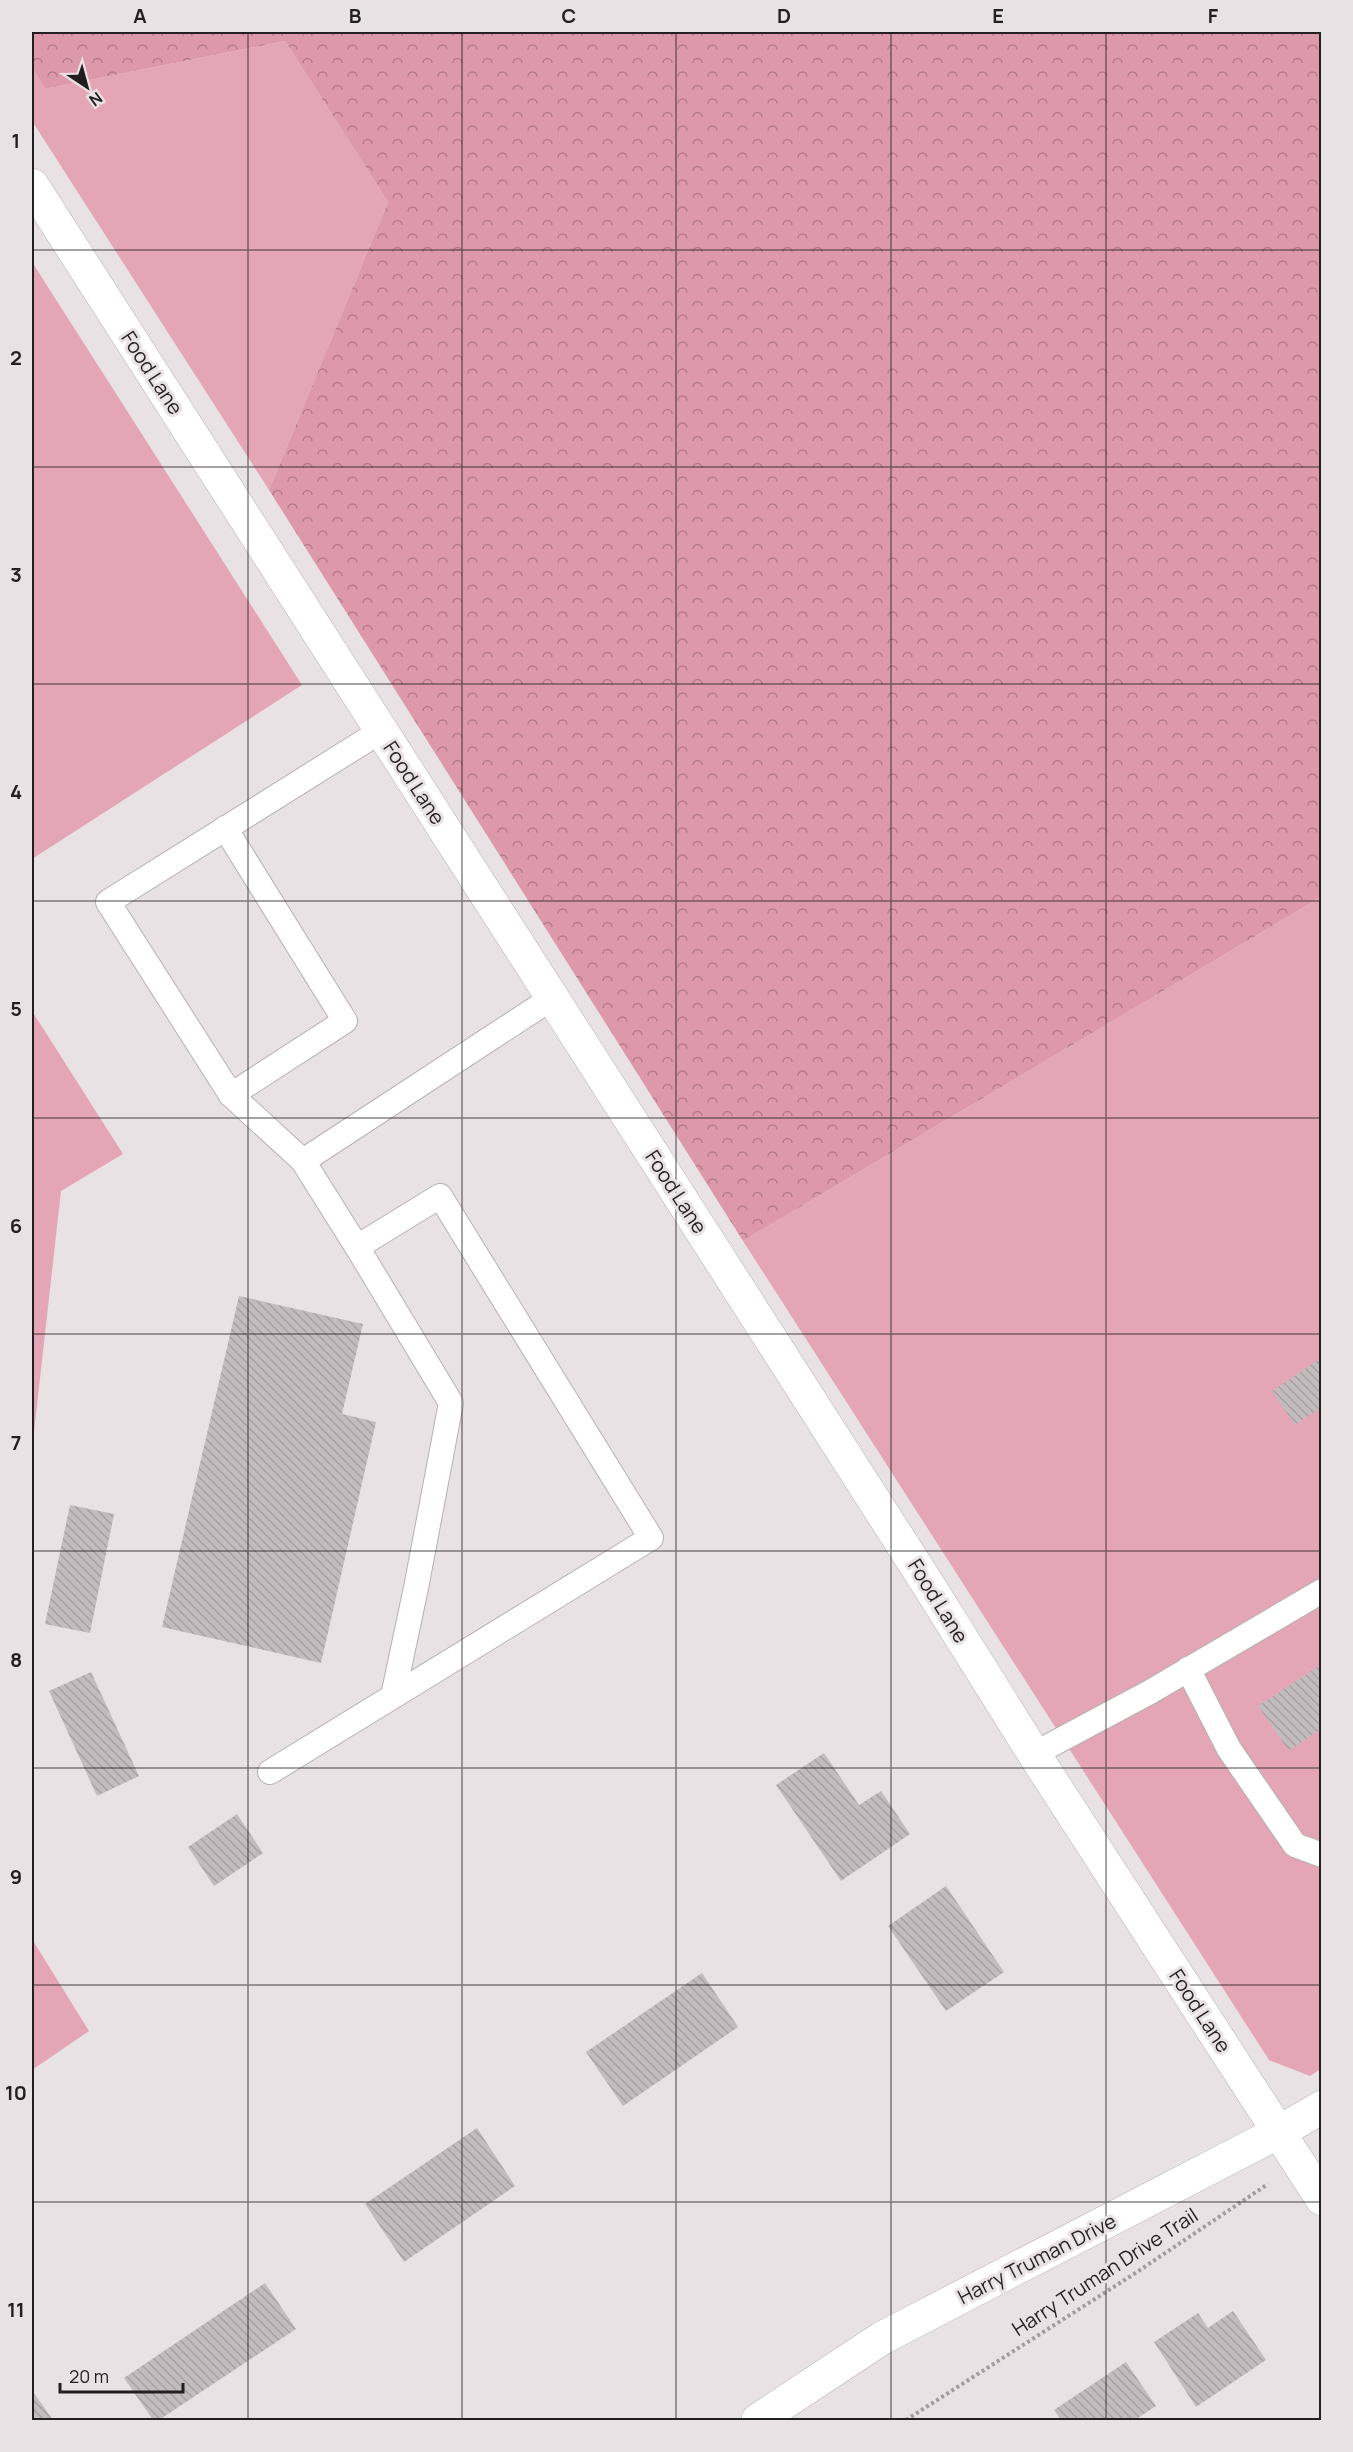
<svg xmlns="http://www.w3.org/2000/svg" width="1353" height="2452" viewBox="0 0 1353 2452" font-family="Manrope,sans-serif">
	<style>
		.grass { fill: #e4a6b7 }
		.forest { fill: url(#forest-crowns) }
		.building { fill: url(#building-back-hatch) }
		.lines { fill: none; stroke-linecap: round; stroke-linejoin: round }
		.service-casing { stroke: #b7b1b2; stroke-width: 26 }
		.tertiary-casing { stroke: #b7b1b2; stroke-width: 34 }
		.secondary-casing { stroke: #b7b1b2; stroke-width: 34 }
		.path { stroke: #a29c9e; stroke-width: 4; stroke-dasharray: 3 3; stroke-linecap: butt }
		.service { stroke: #fff; stroke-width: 24 }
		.tertiary { stroke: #fff; stroke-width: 33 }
		.secondary { stroke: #fff; stroke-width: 33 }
		.grid { fill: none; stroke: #221f20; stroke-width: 1.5; stroke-opacity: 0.55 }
		.labels { text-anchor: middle; stroke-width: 6; stroke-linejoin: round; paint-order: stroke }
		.street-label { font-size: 20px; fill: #221f20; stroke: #e9e2e4 }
		.neatline { fill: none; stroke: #221f20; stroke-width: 2 }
		.grid-label { font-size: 20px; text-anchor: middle; font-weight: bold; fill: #221f20 }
	</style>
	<defs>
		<pattern id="forest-crowns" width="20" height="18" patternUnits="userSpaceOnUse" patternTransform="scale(1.5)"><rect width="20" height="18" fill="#de98ac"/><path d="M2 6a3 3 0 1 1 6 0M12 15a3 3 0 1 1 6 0" fill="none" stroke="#b47b8c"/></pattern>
		<pattern id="building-back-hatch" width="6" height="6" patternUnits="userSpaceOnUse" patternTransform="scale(1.5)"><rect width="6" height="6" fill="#c3bcbe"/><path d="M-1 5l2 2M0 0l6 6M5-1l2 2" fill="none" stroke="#a7a1a3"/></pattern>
	</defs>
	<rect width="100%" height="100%" fill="#e9e2e4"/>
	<g class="grass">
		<path d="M285 41 388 202 269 490 32 121V67L45 89Z"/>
		<path d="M32 262 302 685 32 859Z"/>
		<path d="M1321 897V2069L1310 2076 1269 2060 743 1241Z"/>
		<path d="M32 1011 123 1154 61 1191 32 1450Z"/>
		<path d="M32 1939 89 2031 32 2070Z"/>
	</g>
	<path class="forest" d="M32 32H1321V897L743 1241 269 490 388 202 285 41 45 89 32 67Z"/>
	<g class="building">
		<path d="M239 1296 363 1324 342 1414 376 1422 321 1663 162 1627Z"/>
		<path d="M1321 1358 1322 1407 1295 1425 1272 1391Z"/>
		<path d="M70 1505 114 1514 90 1633 45 1624Z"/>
		<path d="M1322 1664V1728L1289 1751 1258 1706Z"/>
		<path d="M91 1672 139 1776 97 1796 49 1691Z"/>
		<path d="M824 1753 859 1805 881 1791 910 1834 841 1881 776 1785Z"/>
		<path d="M237 1814 263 1853 214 1886 188 1847Z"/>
		<path d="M946 1886 1004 1972 946 2011 888 1926Z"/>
		<path d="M702 1973 738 2027 623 2106 586 2052Z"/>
		<path d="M477 2128 515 2186 404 2262 365 2204Z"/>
		<path d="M265 2283 296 2329 159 2420H153L124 2378Z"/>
		<path d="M1233 2311 1266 2360 1196 2407 1154 2342 1198 2313 1208 2328Z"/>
		<path d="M1126 2362 1156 2406 1135 2420H1061L1054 2410Z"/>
		<path d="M34 2393 53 2420H32V2395Z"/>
	</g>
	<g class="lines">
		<g class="service-casing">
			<g id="service">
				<path d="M225 828 345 1021 231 1095"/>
				<path d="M303 1161 552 998"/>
				<path d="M357 1247 451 1403 416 1588 393 1696"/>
				<path d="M1188 1669 1229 1749 1295 1845 1322 1855"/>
				<path d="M1034 1754 1150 1692 1322 1591"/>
				<path d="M270 1772 651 1538 440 1196 357 1247 303 1161 231 1095 108 902 381 731"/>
			</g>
		</g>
		<g class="tertiary-casing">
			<path id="tertiary" d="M32 185 927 1583 1034 1754 1322 2199"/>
		</g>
		<g class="secondary-casing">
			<path id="secondary" d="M758 2420 882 2338 1279 2132 1322 2107"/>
		</g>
		<path class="path" d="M906 2420 1137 2272 1268 2184"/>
		<use href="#service" class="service"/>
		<use href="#tertiary" class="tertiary"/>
		<use href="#secondary" class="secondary"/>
	</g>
	<path class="grid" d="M248 32V2420M462 32V2420M676 32V2420M891 32V2420M1106 32V2420M32 250H1322M32 467H1322M32 684H1322M32 901H1322M32 1118H1322M32 1334H1322M32 1551H1322M32 1768H1322M32 1985H1322M32 2202H1322"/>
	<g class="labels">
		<g class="street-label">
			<text transform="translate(152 373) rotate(57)" y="7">Food Lane</text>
			<text transform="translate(414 783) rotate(57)" y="7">Food Lane</text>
			<text transform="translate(676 1192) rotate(57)" y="7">Food Lane</text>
			<text transform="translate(938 1601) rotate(58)" y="7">Food Lane</text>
			<text transform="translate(1200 2011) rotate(57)" y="7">Food Lane</text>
			<text transform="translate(1037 2259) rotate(-27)" y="7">Harry Truman Drive</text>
			<text transform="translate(1105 2272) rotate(-33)" y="7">Harry Truman Drive Trail</text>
		</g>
	</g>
	<rect width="1353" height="2452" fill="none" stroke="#e9e2e4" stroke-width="66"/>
	<g transform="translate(87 87) rotate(144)" stroke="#e9e2e4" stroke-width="4.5" paint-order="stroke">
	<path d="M0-4.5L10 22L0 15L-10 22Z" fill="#221f20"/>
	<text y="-9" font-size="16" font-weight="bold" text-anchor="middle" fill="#221f20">N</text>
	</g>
	<path d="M60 2383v9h123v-9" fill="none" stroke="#221f20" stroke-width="3"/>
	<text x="69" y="2383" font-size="18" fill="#221f20" stroke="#e9e2e4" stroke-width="4.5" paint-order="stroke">20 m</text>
	<rect x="33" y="33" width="1287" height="2386" class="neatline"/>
	<g class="grid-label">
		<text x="140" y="23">A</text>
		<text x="355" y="23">B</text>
		<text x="569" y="23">C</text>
		<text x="784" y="23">D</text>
		<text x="998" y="23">E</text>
		<text x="1213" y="23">F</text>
		<text x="16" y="148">1</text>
		<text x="16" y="365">2</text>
		<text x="16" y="582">3</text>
		<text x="16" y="799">4</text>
		<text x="16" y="1016">5</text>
		<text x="16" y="1233">6</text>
		<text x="16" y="1450">7</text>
		<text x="16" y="1667">8</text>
		<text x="16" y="1884">9</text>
		<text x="16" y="2100">10</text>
		<text x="16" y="2317">11</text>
	</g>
</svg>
